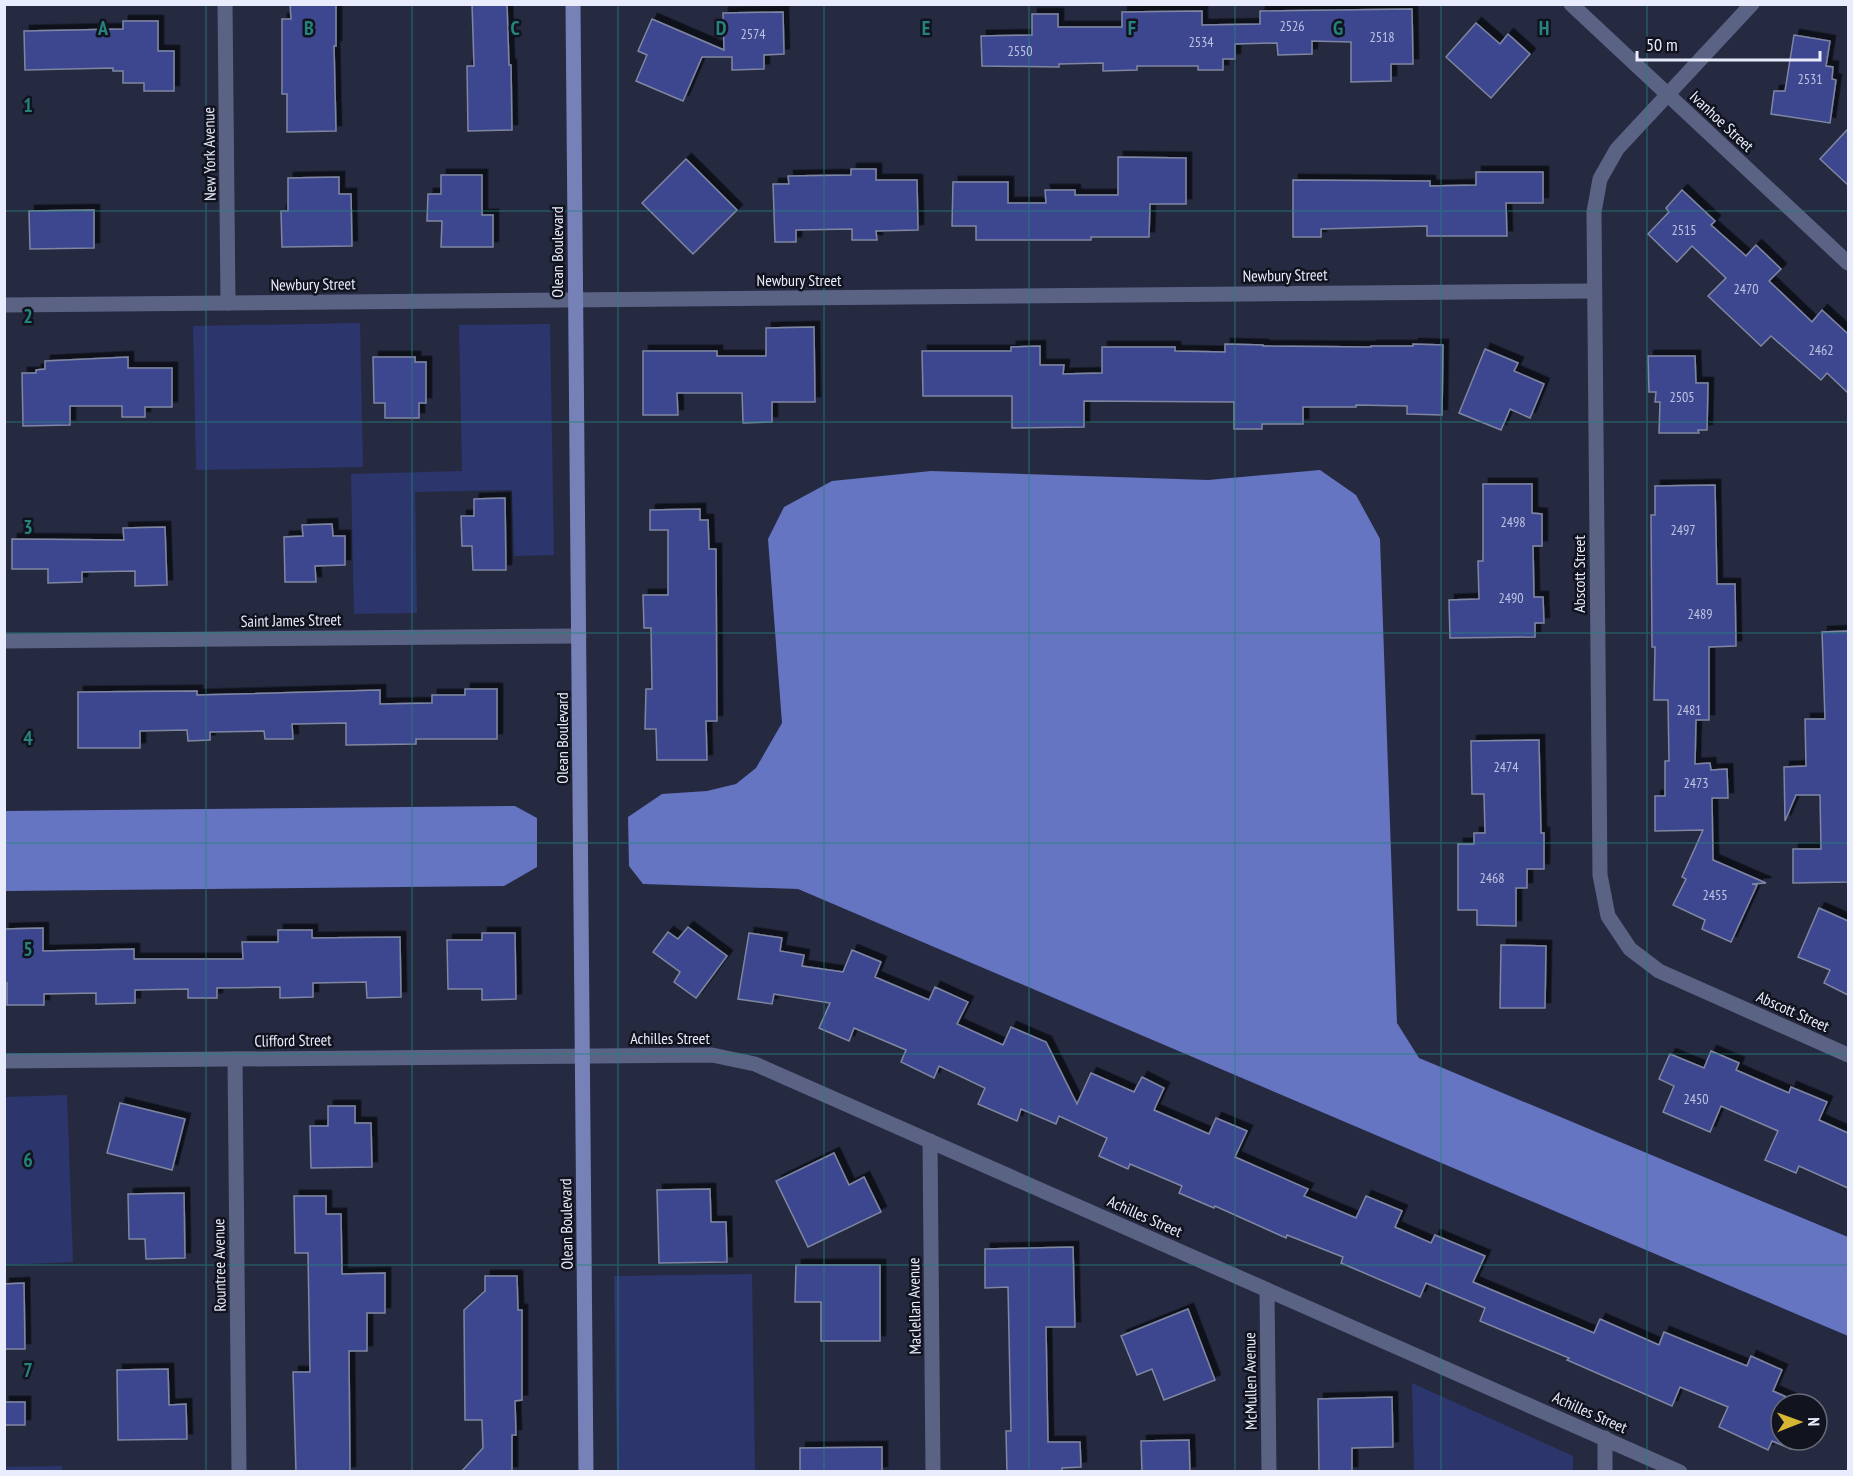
<svg xmlns="http://www.w3.org/2000/svg" width="1853" height="1476" viewBox="0 0 1853 1476" font-family="'PT Sans Narrow',sans-serif">
	<style>
		.green { fill: #2c356c }
		.water { fill: #6675c2 }
		.building { fill: #3c478f; stroke: #7f86a2; stroke-width: 1.5; filter: url(#shadow) }
		.lines { fill: none; stroke-linecap: round; stroke-linejoin: round }
		.street { stroke: #5b6385; stroke-width: 15 }
		.secondary { stroke: #7682b7; stroke-width: 15 }
		.grid { fill: none; stroke: #25827c; stroke-width: 1.5; stroke-opacity: 0.55 }
		.labels { text-anchor: middle; stroke-width: 5; stroke-linejoin: round; paint-order: stroke }
		.number-label { font-size: 14px; fill: #bdc3e1 }
		.street-label { font-size: 16px; fill: #e8ecfc; stroke: #11131e }
		.grid-label { font-size: 20px; text-anchor: middle; font-weight: bold; fill: #25827c; stroke: #11131e; stroke-width: 5; stroke-linejoin: round; paint-order: stroke }
	</style>
	<defs>
		<filter id="shadow"><feDropShadow dx="5.5" dy="-5.5" stdDeviation="0" flood-color="#0009"/></filter>
	</defs>
	<rect width="100%" height="100%" fill="#252a41"/>
	<g class="green">
		<path d="M360 323 363 467 196 470 193 326Z"/>
		<path d="M550 324 554 555 514 556 512 490 415 492 417 613 354 614 351 474 462 471 459 325Z"/>
		<path d="M67 1095 73 1262 5 1265V1097Z"/>
		<path d="M752 1274 755 1471H617L614 1276Z"/>
		<path d="M1412 1383 1573 1456V1471H1414Z"/>
		<path d="M62 1466V1471H5V1467Z"/>
	</g>
	<g class="water">
		<path d="M1320 470 1356 495 1380 539 1397 1023 1419 1058 1848 1237V1336L798 889 643 884 629 866 628 817 662 794 707 791 736 784 756 768 782 723 768 539 784 507 832 481 931 471 1208 480Z"/>
		<path d="M515 806 537 818V867L504 886 5 891V811Z"/>
	</g>
	<g class="building">
		<path d="M290 4H336V46H334L336 131 287 132V94H282V19H291Z"/>
		<path d="M472 4H507L509 65H511L512 130 468 131 467 66H474Z"/>
		<path d="M1412 9 1413 64H1391V81L1351 82V42L1312 41V54L1278 55 1277 43 1235 44V59H1223V70H1198V66H1137V70L1103 71V63L1059 64V67L982 66 981 36 1032 35V14H1058V27H1122V12L1202 11V25L1260 24V11Z"/>
		<path d="M783 12 784 54 764 55V69L732 70V57H702L683 101 636 81 647 55 638 51 652 19 724 50 723 13Z"/>
		<path d="M123 21H158V51H174V91H144V83H123V71H113V68L25 70 24 31 123 29Z"/>
		<path d="M1476 23 1500 44 1508 34 1530 54 1491 98 1446 57Z"/>
		<path d="M1794 35 1830 41 1826 66 1833 67 1832 79 1836 80 1830 123 1771 114 1774 91H1785Z"/>
		<path d="M1848 129V185L1820 159Z"/>
		<path d="M1118 157 1186 158V204H1150L1149 237H1091V240H976V226H952L953 182H1008V203H1046L1045 190H1075V195H1118Z"/>
		<path d="M686 159 737 210 693 254 642 203Z"/>
		<path d="M851 169H876V180H917L918 230 876 231 877 240H852V229L796 230V242H775L773 184H789L788 176 851 175Z"/>
		<path d="M1476 172H1543V203H1506L1507 236H1427V226L1321 229V237H1293V180L1430 181V186L1476 185Z"/>
		<path d="M441 175H482V215H493V247H441L442 221H427L428 194H441Z"/>
		<path d="M339 177V194H351L352 246 282 247 281 211H288V178Z"/>
		<path d="M1682 190 1715 221 1711 225 1746 256 1756 245 1781 269 1769 281 1812 322 1822 310 1848 334V393L1827 373 1821 380 1771 336 1761 346 1708 296 1726 278 1692 246 1677 262 1648 234 1669 212 1666 208Z"/>
		<path d="M94 210V248L30 249 29 211Z"/>
		<path d="M814 327 815 402H772V422L743 423 742 393H677L678 415H643V351H717V356H766V328Z"/>
		<path d="M1225 344 1263 345V346L1371 347V346H1413V344L1443 345 1442 415 1407 414V406L1356 405V407H1303V424H1262V429H1234V402L1084 401V427L1012 428V396H923L922 351H1011V347L1040 346V365H1064L1063 374 1102 373V347H1175V351L1225 352Z"/>
		<path d="M1485 349 1518 363 1514 371 1544 384 1530 418 1510 409 1501 430 1459 413Z"/>
		<path d="M1648 356H1695L1696 383H1708L1707 430H1698L1699 433H1659L1660 402H1655L1656 392H1649Z"/>
		<path d="M128 357V368H172V407H145V417H122V406H70V425L23 426 22 373H36V370L45 369V361Z"/>
		<path d="M373 357H415V362H426V403H419V418H385V403H374Z"/>
		<path d="M1483 484H1532V513L1542 514V546H1533L1534 597H1543L1544 623H1535V637L1450 638 1449 600 1479 599 1478 561H1483Z"/>
		<path d="M1715 485 1717 584H1735L1736 646 1709 647V720H1696L1695 764 1710 763 1711 770 1727 769 1728 798H1712L1713 860 1766 883 1752 884 1757 885 1731 942 1702 929 1705 920 1673 905 1686 879 1682 877 1703 830 1655 831V796H1665V761H1669L1668 700H1654L1655 647H1652L1651 515H1655V486Z"/>
		<path d="M505 498 506 570H473L472 546H462L461 516H474V499Z"/>
		<path d="M700 509V520H708L709 549H716L717 721H706L707 760H657L656 729H645L646 689H652L651 628H644L643 595H668V530H650V510Z"/>
		<path d="M332 524 333 536H345V565L315 566 316 582H285L284 537 303 536 302 525Z"/>
		<path d="M165 527 167 585 135 586V571L82 572V582L48 583V569H12V539L124 540 123 528Z"/>
		<path d="M1848 631V882L1793 883V849H1821L1820 795H1796L1785 821 1784 767 1806 766 1805 719H1825L1822 632Z"/>
		<path d="M465 689H497V739H416V744L346 745V723L292 724 293 739H265L264 731 210 732V740L188 741 187 730 140 731V748H78V692L197 691V695L380 690V704L432 703V695H465Z"/>
		<path d="M1539 740 1541 833H1544V869H1527V888H1516V926L1477 925V910H1458V844H1474V833H1485L1484 794H1472L1471 741Z"/>
		<path d="M1819 908 1848 921V995L1824 983 1830 970 1798 957Z"/>
		<path d="M688 927 727 956 696 998 674 982 680 972 653 952 668 932 678 939Z"/>
		<path d="M43 928V951L134 949V959H243L242 942H278V930H312V938L400 937 401 997 367 998 366 982 313 983V997L280 998V987L217 988V998H188V989L135 990V1003L96 1004V993L44 994V1005H7V983H4V929Z"/>
		<path d="M482 933H515L516 999 482 1000V989H448L447 940H482Z"/>
		<path d="M749 933 782 938 780 951 804 955 802 966 843 972 852 950 881 962 875 977 929 1000 935 987 968 1002 957 1024 1003 1045 1011 1027 1046 1042 1077 1104 1091 1073 1134 1092 1142 1077 1164 1088 1154 1110 1209 1134 1216 1118 1247 1131 1235 1157 1308 1189 1304 1196 1356 1218 1366 1196 1402 1211 1395 1227 1431 1243 1435 1235 1485 1256 1473 1282 1594 1333 1600 1319 1659 1345 1664 1332 1747 1366 1751 1356 1782 1370 1773 1391 1802 1404H1781V1440H1795L1791 1449 1772 1441 1768 1450 1719 1427 1728 1407 1680 1387 1672 1406 1567 1360 1569 1358 1480 1321 1485 1308 1426 1283 1420 1297 1341 1263 1343 1257 1287 1235 1286 1238 1215 1206 1214 1208 1179 1193 1182 1186 1130 1164 1128 1169 1099 1156 1107 1138 1059 1116 1056 1124 1021 1109 1017 1121 978 1104 985 1088 939 1066 934 1078 901 1062 906 1050 854 1028 849 1041 819 1028 830 1003 774 994 772 1004 738 999Z"/>
		<path d="M1501 945 1546 946 1545 1008H1500Z"/>
		<path d="M1711 1051 1739 1063 1736 1070 1789 1093 1791 1087 1827 1102 1819 1120 1848 1133V1188L1799 1166 1796 1173 1765 1160 1778 1131 1721 1106 1710 1132 1663 1112 1674 1086 1659 1079 1670 1054 1704 1068Z"/>
		<path d="M120 1103 185 1119 172 1170 107 1153Z"/>
		<path d="M328 1106H355V1123H371L372 1167 311 1168 310 1126H328Z"/>
		<path d="M834 1153 849 1185 864 1177 881 1212 808 1247 776 1181Z"/>
		<path d="M710 1189 711 1222H726L727 1262 659 1263 657 1190Z"/>
		<path d="M184 1193 185 1258 146 1259 145 1239H129L128 1194Z"/>
		<path d="M294 1196H326V1214H341L342 1274 385 1273V1313H367V1351H349L350 1472H296L293 1372H310L308 1253H295Z"/>
		<path d="M1073 1247 1075 1327H1046L1048 1442H1080L1081 1467 1062 1468V1472H1007L1006 1431H1011L1008 1287 985 1288V1249Z"/>
		<path d="M796 1265H880V1341H821V1302H795Z"/>
		<path d="M485 1276H517L518 1310H522V1400L515 1401 516 1435H512V1472H461L483 1448 482 1420H465L464 1310 485 1291Z"/>
		<path d="M24 1283 25 1349H4V1284Z"/>
		<path d="M1188 1309 1215 1380 1164 1400 1152 1369 1137 1375 1121 1336Z"/>
		<path d="M168 1369 169 1405 186 1404 187 1439 118 1440 117 1370Z"/>
		<path d="M1392 1397 1393 1447 1352 1448V1472H1319L1318 1399Z"/>
		<rect x="4" y="1402" width="21" height="23"/>
		<path d="M1189 1440 1190 1472H1142L1141 1441Z"/>
		<path d="M882 1447V1472H800V1448Z"/>
	</g>
	<g class="lines">
		<g class="street">
			<path d="M225 4 228 303"/>
			<path d="M1571 4 1848 263"/>
			<path d="M1752 4 1617 149 1600 179 1594 212 1600 875 1608 916 1630 949 1659 971 1848 1055"/>
			<path d="M4 305 1594 291"/>
			<path d="M4 641 579 636"/>
			<path d="M235 1059 239 1472"/>
			<path d="M4 1061 712 1055 755 1064 1680 1472"/>
			<path d="M930 1141 933 1472"/>
			<path d="M1267 1290 1269 1472"/>
			<path d="M1605 1438V1472"/>
		</g>
		<path class="secondary" d="M573 4 586 1472"/>
	</g>
	<path class="grid" d="M206 4V1472M412 4V1472M618 4V1472M824 4V1472M1029 4V1472M1235 4V1472M1441 4V1472M1647 4V1472M4 211H1848M4 422H1848M4 633H1848M4 843H1848M4 1054H1848M4 1265H1848"/>
	<g class="labels">
		<g class="number-label">
			<text x="1292" y="31">2526</text>
			<text x="753" y="39">2574</text>
			<text x="1382" y="42">2518</text>
			<text x="1201" y="47">2534</text>
			<text x="1020" y="56">2550</text>
			<text x="1810" y="84">2531</text>
			<text x="1684" y="235">2515</text>
			<text x="1746" y="294">2470</text>
			<text x="1821" y="355">2462</text>
			<text x="1682" y="402">2505</text>
			<text x="1513" y="527">2498</text>
			<text x="1683" y="535">2497</text>
			<text x="1511" y="603">2490</text>
			<text x="1700" y="619">2489</text>
			<text x="1689" y="715">2481</text>
			<text x="1506" y="772">2474</text>
			<text x="1696" y="788">2473</text>
			<text x="1492" y="883">2468</text>
			<text x="1715" y="900">2455</text>
			<text x="1696" y="1104">2450</text>
		</g>
		<g class="street-label">
			<text transform="translate(1722 121) rotate(43)" y="6">Ivanhoe Street</text>
			<text transform="translate(209 154) rotate(-91)" y="6">New York Avenue</text>
			<text transform="translate(557 252) rotate(-90)" y="6">Olean Boulevard</text>
			<text transform="translate(1285 275) rotate(-1)" y="6">Newbury Street</text>
			<text x="799" y="286">Newbury Street</text>
			<text transform="translate(313 284) rotate(-1)" y="6">Newbury Street</text>
			<text transform="translate(1579 574) rotate(-90)" y="6">Abscott Street</text>
			<text transform="translate(291 620) rotate(-1)" y="6">Saint James Street</text>
			<text transform="translate(562 738) rotate(-90)" y="6">Olean Boulevard</text>
			<text transform="translate(1793 1011) rotate(24)" y="6">Abscott Street</text>
			<text x="670" y="1044">Achilles Street</text>
			<text transform="translate(293 1040) rotate(-1)" y="6">Clifford Street</text>
			<text transform="translate(1145 1216) rotate(24)" y="6">Achilles Street</text>
			<text transform="translate(566 1224) rotate(-91)" y="6">Olean Boulevard</text>
			<text transform="translate(219 1265) rotate(-91)" y="6">Rountree Avenue</text>
			<text transform="translate(914 1306) rotate(-91)" y="6">Maclellan Avenue</text>
			<text transform="translate(1250 1381) rotate(-91)" y="6">McMullen Avenue</text>
			<text transform="translate(1590 1412) rotate(24)" y="6">Achilles Street</text>
		</g>
	</g>
	<g class="grid-label">
		<text x="103" y="35">A</text>
		<text x="309" y="35">B</text>
		<text x="515" y="35">C</text>
		<text x="721" y="35">D</text>
		<text x="926" y="35">E</text>
		<text x="1132" y="35">F</text>
		<text x="1338" y="35">G</text>
		<text x="1544" y="35">H</text>
		<text x="28" y="112">1</text>
		<text x="28" y="323">2</text>
		<text x="28" y="534">3</text>
		<text x="28" y="745">4</text>
		<text x="28" y="956">5</text>
		<text x="28" y="1167">6</text>
		<text x="28" y="1377">7</text>
	</g>
	<rect width="1853" height="1476" fill="none" stroke="#e8ecfc" stroke-width="12"/>
	<g transform="translate(1799 1422) rotate(89)"><circle r="28" fill="#11131e" stroke="#676a77" stroke-width="1.5"/>
	<path d="M0-4.5L10 22L0 15L-10 22Z" fill="#d6b534"/>
	<text y="-9" font-size="16" font-weight="bold" text-anchor="middle" fill="#e8ecfc">N</text>
	</g>
	<path d="M1637 51v9h183v-9" fill="none" stroke="#e8ecfc" stroke-width="3"/>
	<text x="1646" y="51" font-size="18" fill="#e8ecfc" stroke="#11131e" stroke-width="4.5" paint-order="stroke">50 m</text>
</svg>
